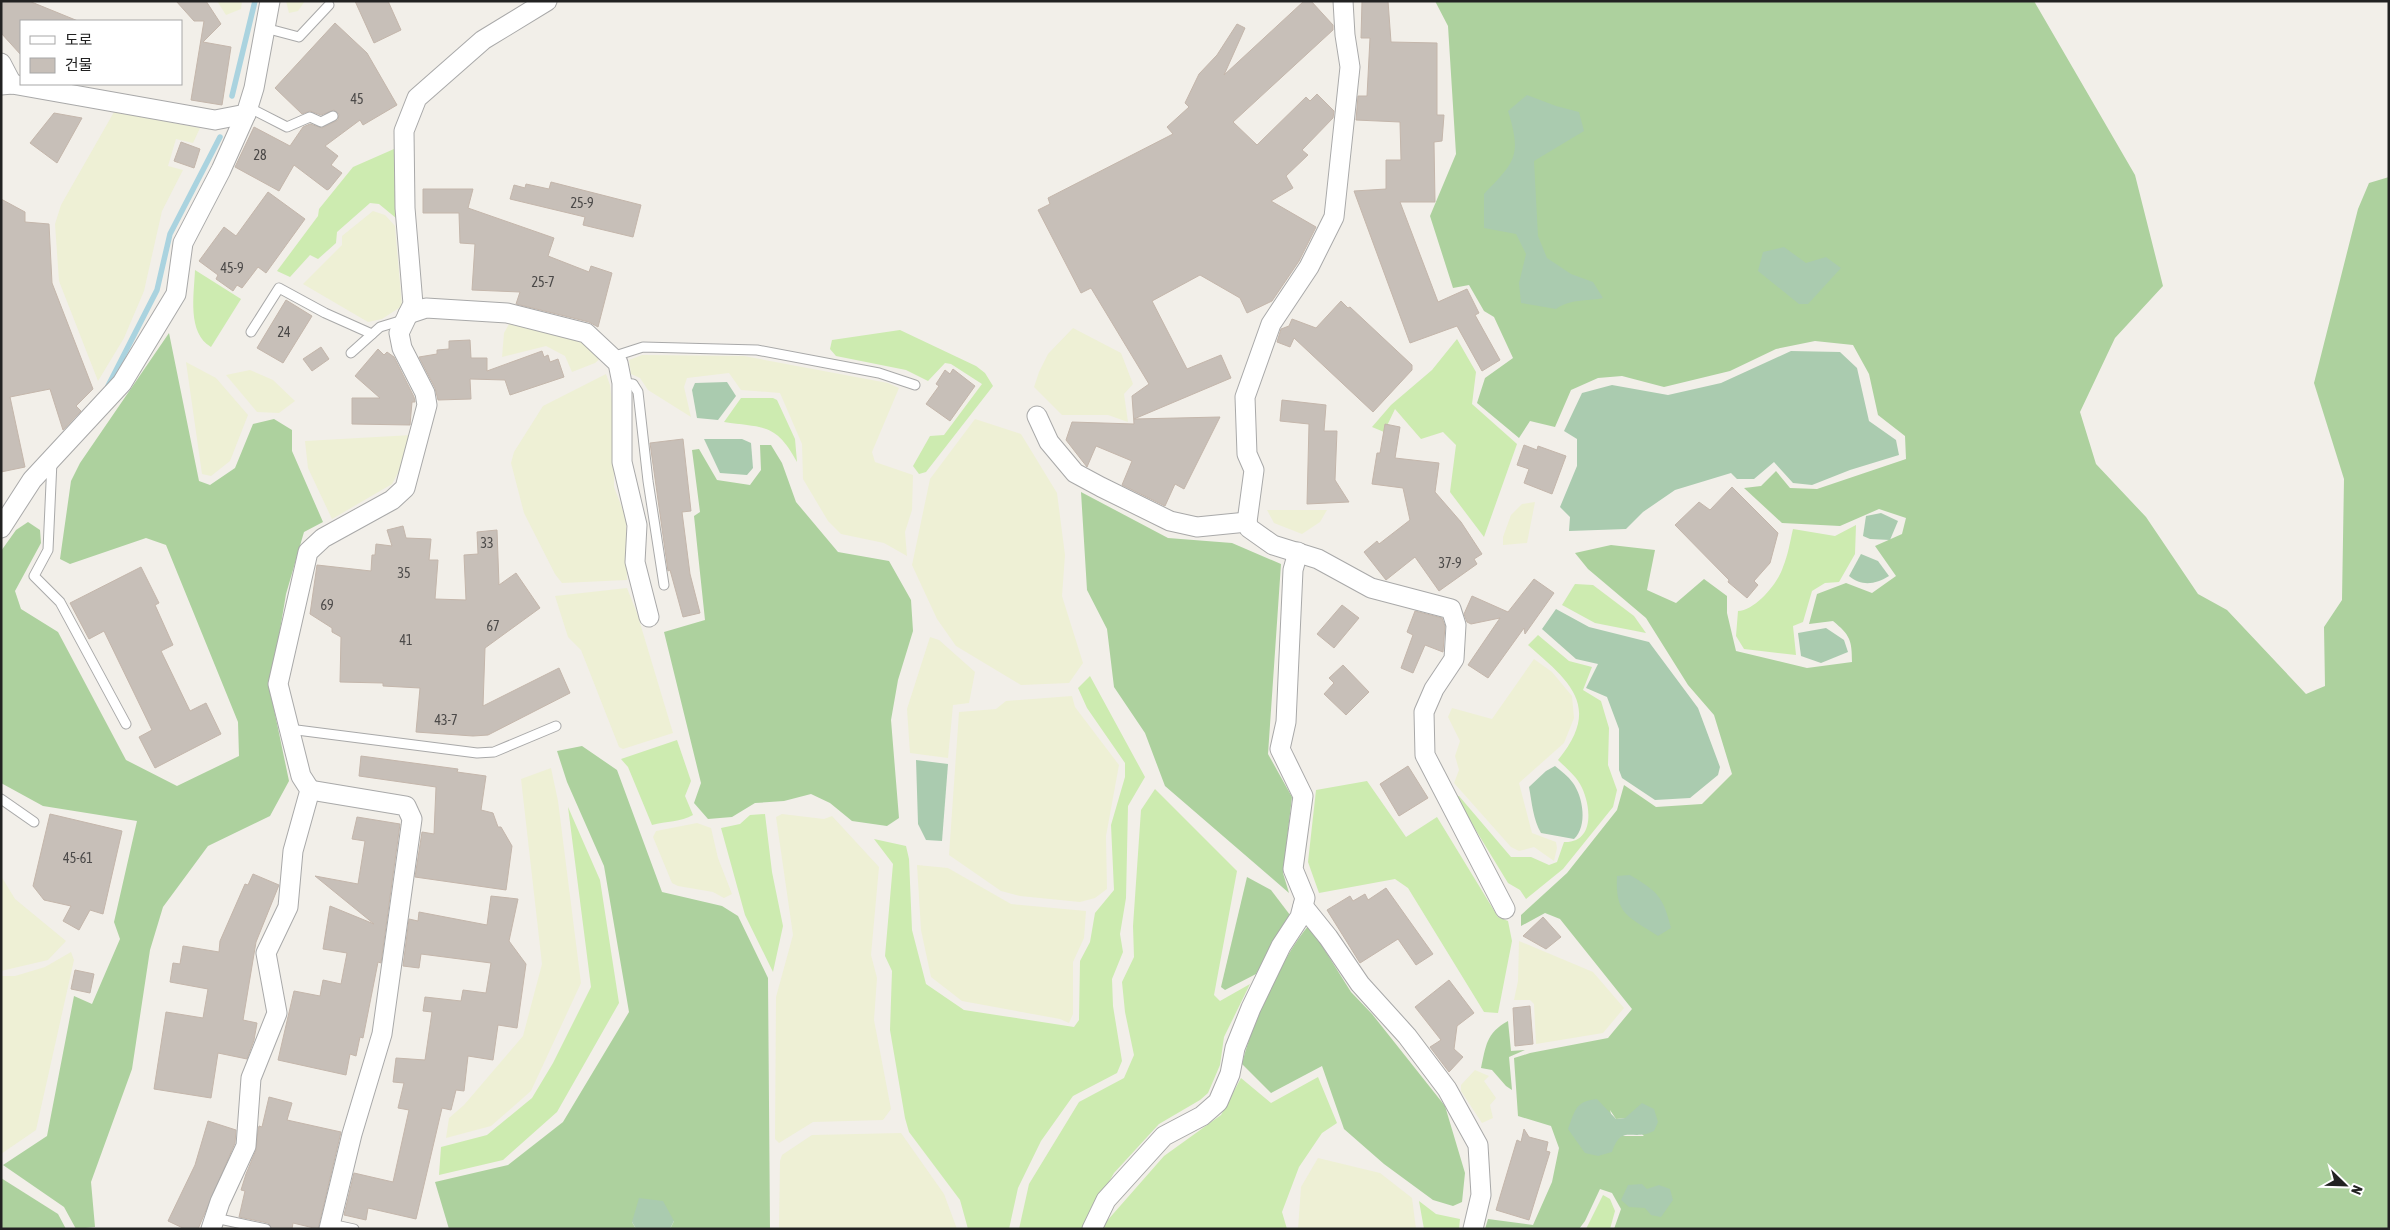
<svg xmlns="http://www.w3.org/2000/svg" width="2390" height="1230" viewBox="0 0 2390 1230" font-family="'Asap Condensed','Noto Sans KR',sans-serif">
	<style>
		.farmland { fill: #eef0d5 }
		.grass { fill: #cdebb0 }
		.forest { fill: #add19e; fill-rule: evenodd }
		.cemetery { fill: #aacbaf }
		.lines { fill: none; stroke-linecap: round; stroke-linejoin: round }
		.stream { stroke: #aad3df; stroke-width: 5.5 }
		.building { fill: #c7bfb8; stroke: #c4b6ab }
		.service-casing { stroke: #a9a9a9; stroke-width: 11 }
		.minor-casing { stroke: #a9a9a9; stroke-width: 21 }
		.service { stroke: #fff; stroke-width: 9 }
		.minor { stroke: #fff; stroke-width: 19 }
		.labels { text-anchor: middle; stroke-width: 5; stroke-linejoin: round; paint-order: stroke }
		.number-label { font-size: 14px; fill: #4b4948 }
	</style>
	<rect width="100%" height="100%" fill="#f2efe9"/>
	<g class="farmland">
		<path d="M217 1H242L241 9 226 15Z"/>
		<path d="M286 1H305L298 11 289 13Z"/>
		<path d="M114 112 200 128 193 143 176 139 168 166 183 170 162 211 144 291 124 338 98 381 59 281 55 224 61 205Z"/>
		<path d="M373 211 385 215 395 226 402 306 382 319 368 322 303 284 342 245V236Z"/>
		<path d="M509 324 583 342 602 357 595 363 572 372 565 356 546 346 502 357 504 333Z"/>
		<path d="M1073 328 1121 353 1133 384 1124 394 1128 422 1108 415H1062L1034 387 1039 372 1048 354Z"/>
		<path d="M642 355 744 356 888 383 899 388 872 452 875 462 913 475 912 510 905 532 907 556 884 543 841 534 828 521 803 479 802 444 780 393 741 390 729 373 687 378 684 387 691 417 648 390 640 378 631 374 629 360Z"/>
		<path d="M186 362 216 378 248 415 230 461 211 476 202 474Z"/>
		<path d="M250 370 273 380 295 401 279 413 257 412 226 375Z"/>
		<path d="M606 374 610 385 614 419V487L626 518 627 580 562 583 555 574 524 513 511 463 514 452 543 406Z"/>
		<path d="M975 419 1021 434 1057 493 1065 555 1062 596 1083 663 1069 683 1021 685 956 646 937 619 912 565 930 479Z"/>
		<path d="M412 435 398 473 392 484 332 519 308 468 305 441Z"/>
		<path d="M1535 502 1527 543 1503 545V537L1511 515 1522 504Z"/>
		<path d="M1267 510H1327L1320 522 1302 534 1274 523Z"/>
		<path d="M627 588 637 613 673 733 623 749 619 747 581 650 568 637 555 596Z"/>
		<path d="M930 637 939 640 975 672 969 703 953 705 948 758 910 753 907 709Z"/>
		<path d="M1534 659 1552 672 1572 696 1574 718 1564 743 1519 783 1532 833 1556 842 1557 848 1554 861 1534 847 1519 851 1511 847 1454 783 1459 770 1455 756 1460 741 1448 717 1452 708 1492 719Z"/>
		<path d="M1072 696 1075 707 1119 765 1106 836 1107 889 1095 898 1080 902 1020 896 1001 891 949 855 959 712 996 709 1006 701Z"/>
		<path d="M551 768 558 801 581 983 531 1091 491 1126 446 1138 449 1118 464 1105 523 1036 542 964 521 779Z"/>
		<path d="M782 814 824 819 832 816 879 867 871 955 877 978 874 1020 891 1109 883 1120 813 1122 779 1143 775 1139 776 997 793 935 776 817Z"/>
		<path d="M697 823 711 828 718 858 732 894 724 898 713 892 678 886 672 883 653 837 656 831Z"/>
		<path d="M917 865 948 868 1011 904 1086 911 1084 938 1073 962V1014L1069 1023 1060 1019 962 1001 931 977 921 930Z"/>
		<path d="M1 876 15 899 66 941 48 960 1 971Z"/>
		<path d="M1519 941 1593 972 1624 1008 1603 1033 1536 1044 1534 1004 1530 1000H1514L1518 981Z"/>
		<path d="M71 952 74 960 36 1130 1 1154V976H15L45 967Z"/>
		<path d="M1475 1070 1489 1076 1484 1081 1496 1098 1490 1105 1493 1118 1482 1123 1461 1091V1085Z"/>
		<path d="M901 1133 944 1194 957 1229H779L780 1161 782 1155 812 1135Z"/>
		<path d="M1318 1158 1380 1173 1412 1198 1416 1229H1298L1301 1187Z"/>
	</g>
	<g class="grass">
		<path d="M394 149 396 218 379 204 370 203 337 232 336 243 318 259 310 255 290 277 277 271 318 216 319 209 353 167Z"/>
		<path d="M195 270 241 299 211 347C187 333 194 295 195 270Z"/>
		<path d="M900 330 976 366 985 373 993 386 926 472 919 474 913 466 930 436 944 435 982 384 951 364 945 363 928 381 906 370 836 356 830 349 832 340Z"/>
		<path d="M1457 339 1476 372 1472 404 1517 444 1484 537 1450 492 1456 445 1443 432 1421 439 1395 409 1384 432 1372 427 1391 405 1432 370Z"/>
		<path d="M741 398H773L777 400 795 439 797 462C776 423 764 428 724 422Z"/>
		<path d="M1856 525 1855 554 1839 582 1825 583 1812 591 1803 622 1793 626 1796 655 1744 649 1736 636 1738 611C1756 610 1778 583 1783 567 1788 555 1790 542 1793 529L1835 536Z"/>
		<path d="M1575 584 1593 585 1634 616 1646 633 1595 623 1562 605Z"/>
		<path d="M1538 635 1569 661 1592 667 1583 690 1601 701 1609 728 1608 765 1617 790 1613 807 1563 869 1526 899 1520 890 1508 883 1455 796H1459L1511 857H1531L1549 865 1557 862 1564 842C1596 843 1591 803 1580 784 1575 775 1565 767 1558 760 1602 706 1570 682 1528 645Z"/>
		<path d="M1090 676 1145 777 1128 806 1126 898 1120 934 1123 952 1112 979 1113 1006 1122 1061 1117 1073 1073 1096 1041 1141 1018 1188 1009 1229H968L960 1200 909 1132 905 1118 890 1030 892 971 885 956 893 864 874 839 906 846 909 859 912 930 926 984 964 1010 1074 1027 1079 1020 1080 961 1090 942 1095 913 1114 890 1111 825 1125 777V763L1087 708 1078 688Z"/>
		<path d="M677 740 691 781 685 796 693 815C681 822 666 821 652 825L628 767 621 759Z"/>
		<path d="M1367 781 1406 837 1437 817 1498 917 1508 921 1512 941 1498 1013 1484 1012 1408 888 1395 879 1319 893 1308 862 1316 790Z"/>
		<path d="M1155 789 1237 871 1214 995 1220 1001 1250 984 1224 1037 1220 1065 1208 1093 1200 1100 1159 1124 1114 1173 1082 1229H1019L1029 1184 1079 1102 1124 1078 1134 1055 1125 1012 1122 982 1134 957 1133 926 1141 810Z"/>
		<path d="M568 807 600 880 619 1003 557 1112 503 1160 439 1175 441 1147 487 1135 532 1098 553 1063 591 987Z"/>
		<path d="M765 814 772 872 783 926 773 972 745 915 721 828 740 824 750 815Z"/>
		<path d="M1318 1077 1337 1123 1322 1133 1299 1167 1282 1212 1287 1229H1104L1106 1222 1164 1156 1221 1115 1241 1078 1271 1103Z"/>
		<path d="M1603 1195 1610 1199 1615 1211 1610 1229H1586Z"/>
		<path d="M1419 1201 1436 1214 1460 1219 1459 1229H1424Z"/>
	</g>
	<g class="forest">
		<path d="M1435 1H2034L2135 175 2163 286 2115 338 2080 412 2096 464 2146 517 2198 594 2227 610 2306 694 2325 686 2324 627 2342 600 2344 479 2314 383 2358 209 2369 183 2389 177V1229H1614L1621 1209 1612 1193 1600 1189 1585 1221 1579 1229H1485L1488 1219 1533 1225 1552 1182 1559 1148 1551 1126 1518 1116 1514 1058 1530 1053 1608 1038 1632 1009 1560 919 1545 913 1521 926V915L1567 873 1617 810 1624 785 1656 807 1702 804 1732 774 1714 715 1688 685 1646 618 1588 569 1575 553 1611 545 1655 550 1647 590 1676 603 1704 579 1727 596V613L1736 651 1807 668 1852 662C1852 640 1850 635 1833 621L1809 624 1817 594 1846 583 1872 593 1896 576 1875 546 1902 534 1906 518 1879 509 1840 526 1782 523 1744 488 1761 486 1776 471 1790 488 1817 489 1906 459 1905 436 1878 415 1869 374 1853 345 1815 341 1776 349 1730 371 1664 387 1622 376 1598 378 1571 390 1555 427 1530 421 1519 438 1477 403 1485 378 1513 358 1494 317 1484 311 1469 285 1453 288 1430 216 1456 154 1448 26ZM1610 1110 1616 1119 1625 1118 1644 1136H1621L1617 1139Z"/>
		<path d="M169 333 199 481 210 485 235 468 253 424 274 419 292 430V451L323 522 304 532 286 594 270 690 289 781 270 816 208 846 163 907 150 950 132 1069 91 1182 95 1227 76 1229 64 1207 3 1165 47 1136 74 996 92 1004 120 939 114 922 137 821 43 806 1 783V551L16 530 28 522 40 530 41 543 15 591 21 609 58 632 126 760 177 786 239 756 238 722 166 545 146 538 70 564 60 559 71 481 80 463Z"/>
		<path d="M760 445H771L782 463 796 502 838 552 889 561 911 600 913 631 898 680 891 720 899 818 887 826 852 821 830 803 811 794 784 801 755 803 732 817 708 819 694 803 701 783 664 632 705 620 694 516 700 512 692 450 699 449 717 480 750 485 761 470Z"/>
		<path d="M1081 492 1168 538 1232 543 1281 564 1268 754 1292 797 1283 873 1289 893 1165 786 1145 733 1114 687 1107 629 1087 590Z"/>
		<path d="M582 746 617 770 662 892 722 906 738 916 768 978 770 1229H670L674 1221 632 1222 636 1229H449L435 1182 508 1165 563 1122 629 1012 604 866 567 782 557 751Z"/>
		<path d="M1247 877 1271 890 1290 915 1256 974 1225 990 1221 987Z"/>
		<path d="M1309 925 1351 992 1372 1014 1445 1106 1465 1173 1462 1202 1453 1206 1433 1200 1384 1164 1344 1129 1322 1066 1271 1093 1242 1064C1252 1023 1281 958 1309 925Z"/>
		<path d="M1508 1021 1511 1051 1525 1050 1509 1057 1512 1090 1506 1086 1492 1070 1481 1068C1486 1046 1486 1033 1508 1021Z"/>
		<path d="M1 1178 58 1214 66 1229H1Z"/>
	</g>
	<g class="cemetery">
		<path d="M1527 95 1556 106 1579 112 1584 131 1534 161 1538 236 1547 258 1571 274 1593 282 1603 298C1585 302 1572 298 1556 309L1521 303 1519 283 1526 254 1516 234 1484 228V194C1515 162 1522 156 1508 111Z"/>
		<path d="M1784 247 1806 263 1826 257 1841 268 1808 304H1799L1758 271 1763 252Z"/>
		<path d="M1791 351 1840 352 1857 368 1869 421 1896 440 1899 455 1850 470 1812 485 1793 483 1774 462 1754 479H1737L1731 473 1675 490 1643 512 1626 529 1569 531 1570 517 1560 507 1577 466V439L1564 431 1582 393 1612 385 1668 395 1721 383Z"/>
		<path d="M727 382 736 396 718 420 697 418 692 390 695 383Z"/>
		<path d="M704 439H742L751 443 753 468 747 475 720 473Z"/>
		<path d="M1881 513 1898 521 1890 540 1870 539 1863 536 1866 516Z"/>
		<path d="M1861 554 1878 561 1889 576C1876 584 1862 587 1849 576Z"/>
		<path d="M1556 609 1589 627 1649 642 1698 708 1720 767 1718 775 1690 798 1655 800 1622 778 1619 770V729L1607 697 1586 688 1598 664 1576 659 1542 629Z"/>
		<path d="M1826 628 1844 640 1848 652 1821 663 1801 656 1798 633Z"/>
		<path d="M916 760 948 764 942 841 926 840 918 824Z"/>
		<path d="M1555 766C1561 771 1568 776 1573 783 1583 797 1588 826 1574 839L1541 833C1533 819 1532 803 1529 787L1546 771Z"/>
		<path d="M1630 875C1658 892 1663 896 1671 928L1658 936C1628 916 1615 915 1617 876Z"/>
		<path d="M1597 1099 1616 1119 1625 1118 1642 1103 1654 1109 1658 1122 1654 1131C1632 1142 1622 1123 1612 1152L1598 1156 1585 1153 1568 1129C1575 1111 1575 1101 1597 1099Z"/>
		<path d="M1642 1184 1647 1189 1659 1185 1670 1189 1673 1200 1661 1217 1651 1215 1645 1208 1629 1207 1621 1200 1628 1185Z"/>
		<path d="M639 1198 663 1201 674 1221 670 1229H636L632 1222Z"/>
	</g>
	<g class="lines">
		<g class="stream">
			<path d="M232 96 255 1"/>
			<path d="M108 386 157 290 170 234 220 137"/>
		</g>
	</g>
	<g class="building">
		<path d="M1 1H29L78 21H21V55L1 33Z"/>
		<path d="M176 1H206L221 24 203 42 231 47 222 105 191 100 204 21H194Z"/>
		<path d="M355 1H388L401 30 374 43Z"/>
		<path d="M1304 1H1311L1333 25V30L1233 122 1257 145 1306 97 1310 101 1317 94 1334 111 1333 118 1302 150 1308 155 1286 176 1293 188 1271 201 1316 227 1299 261 1272 301 1247 313 1240 298 1200 275 1152 301 1187 369 1221 355 1231 378 1134 419 1220 417 1184 489 1175 484 1165 506 1122 485 1132 461 1096 446 1087 467 1066 440 1072 422 1134 424 1132 396 1149 384 1091 288 1081 293 1038 210 1050 204 1048 198 1173 134 1167 127 1189 107 1185 103 1199 74 1217 55 1237 24 1245 28 1224 75Z"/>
		<path d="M1362 1H1388L1391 42 1437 43V115H1444L1442 141 1434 142 1435 202H1400L1438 302 1467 289 1479 313 1475 315 1500 360 1482 371 1457 326 1410 343 1354 191 1386 189V160H1401L1400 122 1356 120 1358 96H1367L1370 38H1361Z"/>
		<path d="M335 23 367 53 397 105 363 125 360 120 325 146 338 156 331 165 342 173 329 189 327 190 294 165 279 191 235 167 254 127 290 146 303 127 310 124 322 128 338 120 339 114 334 110 321 115 310 111 302 114 275 88Z"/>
		<path d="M54 113 82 118 57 163 30 143Z"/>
		<path d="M181 142 200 149 194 168 174 161Z"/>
		<path d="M551 182 641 205 633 237 583 225 585 217 510 199 514 185 525 188 526 184 549 189Z"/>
		<path d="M423 189H473L468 208 554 238 548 256 589 272 591 266 612 273 598 327 589 322 516 304 520 292 472 290 475 244 460 243 459 213H423Z"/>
		<path d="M268 192 305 219 266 273 258 267 242 288 237 285 233 291 216 279 218 275 199 261 224 227 236 236Z"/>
		<path d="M1 199 25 212V222L49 224 52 283 93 389 76 406 81 411 63 430 50 389 10 397 25 467 1 472Z"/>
		<path d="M286 300 312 316 283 363 257 348Z"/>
		<path d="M1341 301 1348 308 1350 307 1412 365V370L1373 412 1294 338 1290 347 1277 342 1281 329 1289 326 1292 319 1316 328Z"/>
		<path d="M470 340 471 358H487V371L542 351 544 357 548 355 550 362 558 359 564 377 510 395 505 380 470 379 471 399 438 400 435 388 419 357 437 354V350L449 349V341Z"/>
		<path d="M321 347 329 359 312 371 303 359Z"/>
		<path d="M378 349 384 355 387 352 394 357 414 397 415 402H412L410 425 352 424V398H380L355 376Z"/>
		<path d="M953 369 975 386 950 421 926 404 939 386 936 384 945 370 950 374Z"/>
		<path d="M1282 400 1326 405 1324 431H1337L1335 480 1349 502 1307 504 1309 424 1280 421Z"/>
		<path d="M1385 424 1400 427 1395 458 1439 463 1435 492 1461 522 1482 554 1474 559 1477 564 1439 591 1415 557 1386 580 1364 552 1377 541 1379 544 1410 520 1403 488 1372 484 1377 453H1380Z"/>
		<path d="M683 439 691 511 682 512 690 574 700 613 683 617 670 570 668 571 650 443Z"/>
		<path d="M1524 445 1537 450 1538 446 1566 456 1552 494 1524 483 1529 469 1517 465Z"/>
		<path d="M1732 487 1778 533 1770 563 1754 581 1758 585 1747 598 1728 582 1729 580 1675 525 1699 502 1710 510Z"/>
		<path d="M403 526 406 538 431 539 429 560H438L435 599 466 600 464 555 478 554 477 532 497 530 499 585 516 573 540 608 485 648 483 706 559 668 570 693 488 735 473 736 416 732 420 688 383 686V683L340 682 341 637 332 632V628L310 614 317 565 371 571 372 555H375L376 544 392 546 387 530Z"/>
		<path d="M141 567 159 603 155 605 173 645 161 651 190 711 206 703 221 734 155 768 139 737 152 730 104 631 89 639 70 603Z"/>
		<path d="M1534 579 1554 593 1525 634 1524 628 1488 678 1468 665 1500 618 1471 624 1467 622 1464 614 1472 596 1508 612Z"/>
		<path d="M1342 605 1359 618 1334 648 1317 634Z"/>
		<path d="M1415 611 1442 618 1445 626 1443 652 1425 645 1413 673 1401 668 1413 635 1407 632Z"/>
		<path d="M1343 665 1369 692 1346 715 1324 694 1334 683 1329 678Z"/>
		<path d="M361 756 458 769 457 772 486 776 481 810 493 813 498 827H501L512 846 506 890 415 877 422 832 434 834 436 787 359 776Z"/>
		<path d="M1408 766 1428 798 1399 816 1380 784Z"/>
		<path d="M50 814 122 831 103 914 90 910 79 930 63 921 71 906 44 900 33 886Z"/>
		<path d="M357 817 400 824 381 963 378 962 363 1038 360 1037 356 1056 350 1054 346 1075 278 1060 294 991 320 996 323 980 341 984 347 953 323 949 330 906 374 924 315 876 358 884 365 841 352 839Z"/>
		<path d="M253 874 279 885 256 942 243 1020 257 1023 254 1040 247 1059 218 1053 211 1098 154 1089 166 1012 203 1018 208 989 170 982 173 963 180 964 183 946 219 952 220 941 245 884 248 885Z"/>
		<path d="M1386 888 1433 954 1416 965 1398 939 1360 963 1327 910 1350 896 1353 901 1365 894 1368 900Z"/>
		<path d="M491 896 518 899 509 941 526 964 517 1028 498 1025 493 1060 468 1056 464 1091 456 1090 451 1110 442 1108 416 1219 368 1208 366 1220 344 1215 354 1173 393 1182 409 1110 398 1108 404 1083 393 1082 396 1058 425 1060 432 1012 423 1011 425 997 461 1001 463 990 486 993 491 963 421 954 419 968 403 966 409 919 418 921 419 912 487 925Z"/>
		<path d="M1543 917 1561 937 1546 949 1523 936Z"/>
		<path d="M75 970 94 974 90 993 71 989Z"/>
		<path d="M1449 980 1474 1013 1457 1026 1454 1049 1463 1057 1449 1072 1430 1047 1441 1040 1415 1007Z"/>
		<path d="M1530 1006 1533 1044 1515 1046 1513 1008Z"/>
		<path d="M269 1097 292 1103 287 1120 341 1132 318 1229 293 1223 292 1229H272L268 1223 239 1217 245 1191 241 1190 246 1174 256 1150 258 1130 259 1126 262 1127Z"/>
		<path d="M208 1121 236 1130 235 1143 198 1229H185L168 1221 195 1165Z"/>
		<path d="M1524 1129 1529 1137 1548 1142 1546 1151 1550 1152 1529 1220 1496 1210 1517 1140 1521 1142Z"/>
	</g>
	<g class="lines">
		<g class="service-casing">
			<g id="service">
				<path d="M265 28 299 37 329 5"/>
				<path d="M248 107 287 127 310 117 321 122 333 116"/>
				<path d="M251 332 279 288 325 313 372 334"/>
				<path d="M351 353 380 327 403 320"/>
				<path d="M612 357 643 347 757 350 879 373 915 385"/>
				<path d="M622 383 633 384 638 392 648 481 664 585"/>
				<path d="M52 461 48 550 34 576 60 602 126 724"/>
				<path d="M289 729 477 753 494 752 556 726"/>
				<path d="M1 799 34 822"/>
				<path d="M215 1218 266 1229"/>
				<path d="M331 1224 354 1229"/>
			</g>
		</g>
		<g class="minor-casing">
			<g id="minor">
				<path d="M1343 1 1345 35 1350 67 1334 217 1309 267 1271 324 1245 397 1247 454 1254 470 1247 522 1249 528 1273 545 1318 559 1371 588 1451 609 1456 625 1454 659 1434 689 1424 712 1425 755 1505 909"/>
				<path d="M1 63 12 84"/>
				<path d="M1 85 12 84 215 120 246 114 254 88 270 1"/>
				<path d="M408 314 426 308 507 313 586 333 618 363 622 383V462L637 525 635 562 649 617"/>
				<path d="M1037 416 1049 442 1075 473 1101 487 1170 521 1197 527 1247 522"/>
				<path d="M1 528 32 480 122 383 176 294 183 243 221 170 246 114"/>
				<path d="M310 790 406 806 412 819 382 1034 352 1134 329 1229"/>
				<path d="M1303 906 1328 937 1360 984 1407 1036 1447 1089 1478 1145 1481 1195 1473 1229"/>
				<path d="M211 1229 220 1202 246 1146 251 1078 277 1013 266 953 288 907 293 851 310 790 301 776 278 684 308 552 323 538 392 500 405 488 427 405 425 393 402 348 399 333 413 304 405 208 404 131 417 98 483 40 547 1"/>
				<path d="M1092 1229 1106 1200 1164 1136 1202 1116 1218 1102 1230 1074 1235 1048 1251 1008 1281 946 1300 917 1305 898 1293 869 1303 796 1280 749 1286 722 1293 570 1298 552"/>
			</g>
		</g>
		<use href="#service" class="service"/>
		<use href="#minor" class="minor"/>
	</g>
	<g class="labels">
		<g class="number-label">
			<text x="357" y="104">45</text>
			<text x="260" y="160">28</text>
			<text x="582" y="208">25-9</text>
			<text x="232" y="273">45-9</text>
			<text x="543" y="287">25-7</text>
			<text x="284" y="337">24</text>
			<text x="487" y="548">33</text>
			<text x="1450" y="568">37-9</text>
			<text x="404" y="578">35</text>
			<text x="327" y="610">69</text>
			<text x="493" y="631">67</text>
			<text x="406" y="645">41</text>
			<text x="446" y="725">43-7</text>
			<text x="78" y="863">45-61</text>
		</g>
	</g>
	<rect width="2390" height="1230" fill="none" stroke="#222222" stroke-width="5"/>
	<rect x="20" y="20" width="162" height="65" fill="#ffffff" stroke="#a7a7a7"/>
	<rect x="30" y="36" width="25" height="8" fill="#ffffff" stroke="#a7a7a7"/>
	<text x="65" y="45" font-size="15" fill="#222222">도로</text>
	<rect x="30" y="58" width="25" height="15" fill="#c7bfb8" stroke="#a7a7a7"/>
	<text x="65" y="70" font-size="15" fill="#222222">건물</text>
	<g transform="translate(2345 1185) rotate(113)" stroke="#ffffff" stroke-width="4" paint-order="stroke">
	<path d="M0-4L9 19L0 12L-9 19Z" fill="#222222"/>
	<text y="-8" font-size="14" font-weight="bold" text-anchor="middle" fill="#222222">N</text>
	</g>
</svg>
